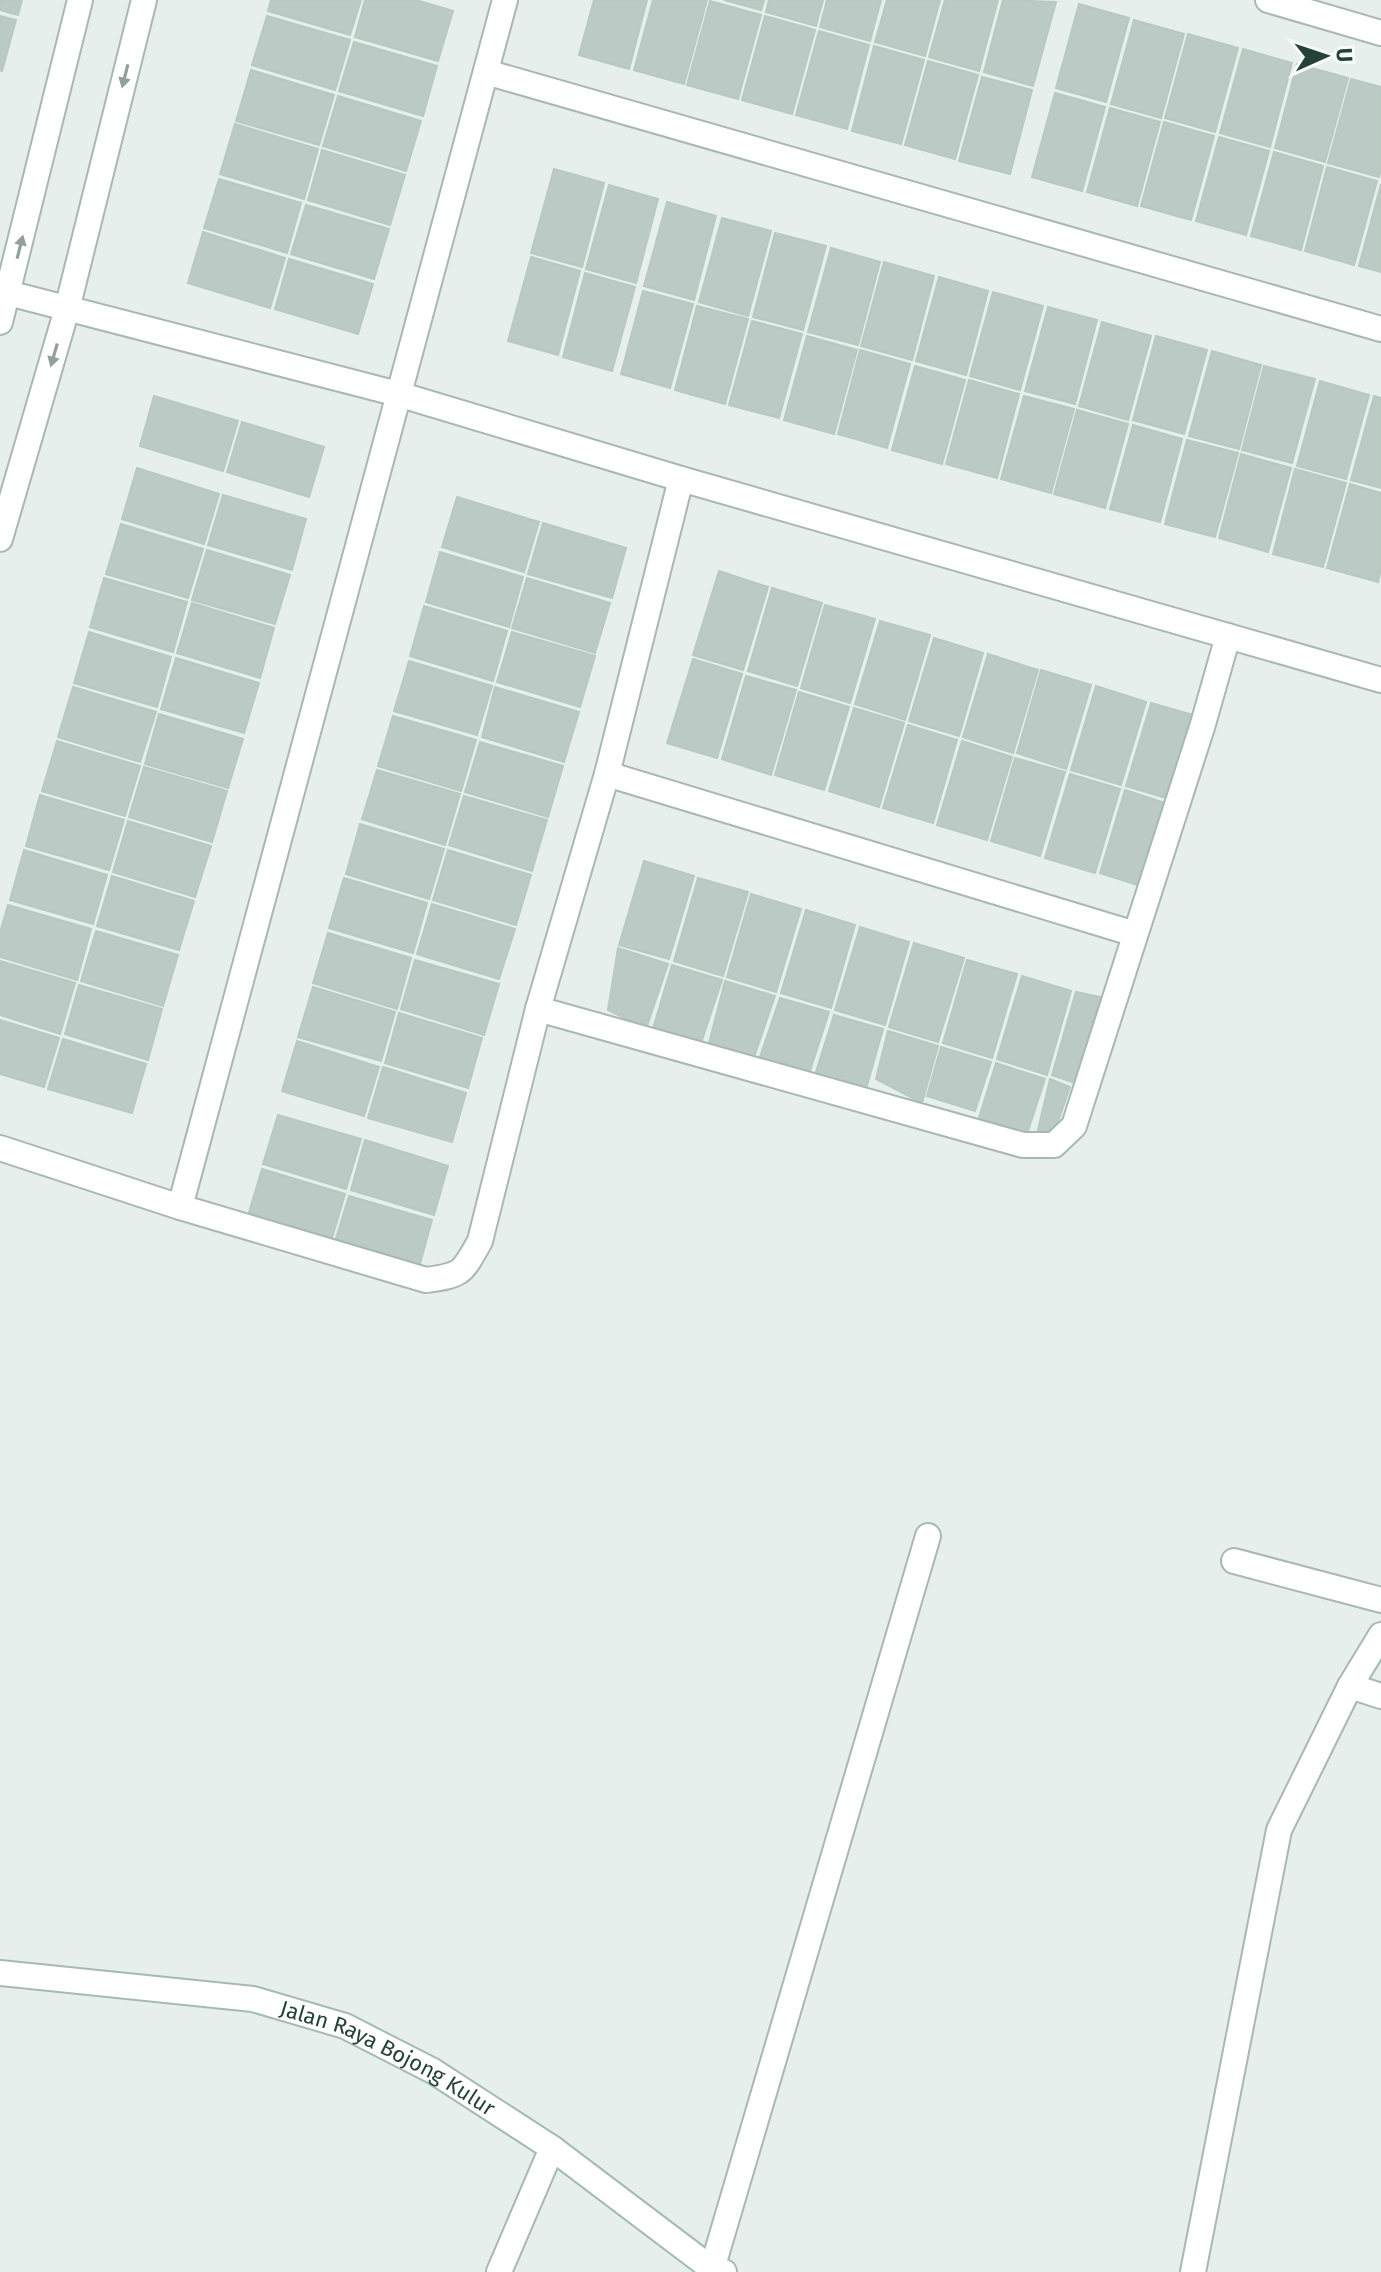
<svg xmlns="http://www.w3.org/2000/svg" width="1381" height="2272" viewBox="0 0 1381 2272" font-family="'Fira Sans',sans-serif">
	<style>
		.building { fill: #bbcac4; stroke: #b8c9c2; stroke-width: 2 }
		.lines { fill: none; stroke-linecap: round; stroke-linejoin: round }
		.minor-casing { stroke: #a8b8b2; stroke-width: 28 }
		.secondary-casing { stroke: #a4bbb3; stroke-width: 28 }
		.minor { stroke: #fff; stroke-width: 24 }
		.secondary { stroke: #fff; stroke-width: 24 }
		.oneway { fill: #92a09c }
		.labels { text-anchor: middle; stroke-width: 8; stroke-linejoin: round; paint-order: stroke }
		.street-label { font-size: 22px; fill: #24423a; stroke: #f7fbf9 }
	</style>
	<rect width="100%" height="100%" fill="#e6efeb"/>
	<g class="building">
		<path d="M0 0H22L18 15 0 10Z"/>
		<path d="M271 0H361L350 35 268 11Z"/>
		<path d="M365 0H416L453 11 438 61 355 37Z"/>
		<path d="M594 0H647L629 69 579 55Z"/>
		<path d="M653 0H707L684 84 634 70Z"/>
		<path d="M724 0H764L761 10Z"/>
		<path d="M769 0H823L816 26 766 12Z"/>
		<path d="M827 0H881L870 41 820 27Z"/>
		<path d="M887 0H940L925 56 875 42Z"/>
		<path d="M945 0H998L979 71 929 57Z"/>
		<path d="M1003 0 1056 2 1033 86 984 72Z"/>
		<path d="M710 1 761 15 738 99 687 85Z"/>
		<path d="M1079 4 1129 18 1106 102 1056 88Z"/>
		<path d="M0 16 16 20 2 71 0 70Z"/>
		<path d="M267 16 350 40 335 90 252 65Z"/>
		<path d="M765 16 815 30 792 114 742 100Z"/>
		<path d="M1134 20 1184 34 1161 118 1111 104Z"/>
		<path d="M819 31 869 45 847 129 796 115Z"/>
		<path d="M1188 34 1238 48 1215 132 1165 118Z"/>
		<path d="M354 42 437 66 423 116 339 91Z"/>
		<path d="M874 46 924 60 901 144 852 131Z"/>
		<path d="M1243 49 1292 63 1270 147 1220 133Z"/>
		<path d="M928 61 978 75 955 159 905 145Z"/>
		<path d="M1297 64 1348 78 1325 162 1275 148Z"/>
		<path d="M251 70 334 95 319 145 236 121Z"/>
		<path d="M982 77 1032 90 1010 174 959 161Z"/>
		<path d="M1351 79 1381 87V168L1379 177 1328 163Z"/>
		<path d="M1055 93 1105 107 1082 191 1032 177Z"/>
		<path d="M338 96 421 121 406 171 323 146Z"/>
		<path d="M1110 108 1160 122 1137 206 1087 192Z"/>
		<path d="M1164 122 1214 136 1191 220 1141 206Z"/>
		<path d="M235 124 318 149 304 199 220 174Z"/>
		<path d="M1219 137 1269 151 1246 235 1196 221Z"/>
		<path d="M322 150 405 175 390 225 308 200Z"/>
		<path d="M1274 152 1323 166 1301 250 1251 236Z"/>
		<path d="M1327 167 1377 181 1354 265 1305 251Z"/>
		<path d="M554 169 604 183 582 267 531 253Z"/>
		<path d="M219 179 301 203 287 253 204 228Z"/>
		<path d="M1381 184V272L1359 266Z"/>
		<path d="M609 185 658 199 636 283 586 269Z"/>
		<path d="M667 202 716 216 694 300 644 286Z"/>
		<path d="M306 205 389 229 374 279 291 254Z"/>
		<path d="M722 218 771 231 748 316 699 302Z"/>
		<path d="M203 232 285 258 270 308 188 283Z"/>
		<path d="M775 233 826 246 803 330 753 317Z"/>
		<path d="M831 248 880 262 858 345 808 332Z"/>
		<path d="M531 257 580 271 558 355 508 341Z"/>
		<path d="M289 259 373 284 358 334 275 309Z"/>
		<path d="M884 262 934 276 912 360 861 346Z"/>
		<path d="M585 273 635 287 612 371 563 357Z"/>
		<path d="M939 277 988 291 966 375 916 361Z"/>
		<path d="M643 291 693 304 670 388 621 374Z"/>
		<path d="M993 292 1043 306 1020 390 970 376Z"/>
		<path d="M697 306 748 319 725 404 675 390Z"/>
		<path d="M1048 307 1097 320 1075 404 1025 391Z"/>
		<path d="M752 321 802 334 779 418 729 405Z"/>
		<path d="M1102 322 1151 336 1128 420 1079 406Z"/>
		<path d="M807 336 857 350 834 434 784 420Z"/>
		<path d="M1156 336 1207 350 1184 434 1133 420Z"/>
		<path d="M860 350 910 364 887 448 838 434Z"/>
		<path d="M1212 351 1261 365 1239 449 1189 436Z"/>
		<path d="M915 366 965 380 942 464 892 450Z"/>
		<path d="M1264 366 1315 379 1292 463 1242 450Z"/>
		<path d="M969 380 1019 394 997 478 946 464Z"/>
		<path d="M1320 381 1369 395 1346 479 1297 466Z"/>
		<path d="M154 396 238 421 223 471 140 446Z"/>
		<path d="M1024 396 1074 409 1051 493 1001 479Z"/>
		<path d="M1374 396 1381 398V488L1351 480Z"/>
		<path d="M1077 410 1128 424 1105 508 1054 494Z"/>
		<path d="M242 422 324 447 309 497 227 472Z"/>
		<path d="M1133 425 1182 439 1160 522 1110 509Z"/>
		<path d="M1187 440 1238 453 1215 537 1165 524Z"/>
		<path d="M1241 454 1291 468 1268 552 1219 538Z"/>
		<path d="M137 468 219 494 204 544 122 519Z"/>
		<path d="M1295 469 1346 483 1323 567 1273 554Z"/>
		<path d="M1350 484 1381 493V569L1378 582 1327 568Z"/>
		<path d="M223 495 306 519 292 570 208 545Z"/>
		<path d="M457 497 539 522 524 572 442 547Z"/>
		<path d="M543 523 626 548 612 598 528 574Z"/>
		<path d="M121 524 203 549 188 598 106 574Z"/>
		<path d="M207 550 290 575 275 624 192 600Z"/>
		<path d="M440 552 523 577 509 627 426 602Z"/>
		<path d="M719 571 768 587 743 670 693 655Z"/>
		<path d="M104 578 187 602 173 652 90 627Z"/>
		<path d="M527 578 610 603 595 653 512 628Z"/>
		<path d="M772 588 822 603 797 686 748 671Z"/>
		<path d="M192 603 274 628 260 678 177 653Z"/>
		<path d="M825 605 875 619 850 703 801 688Z"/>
		<path d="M424 606 507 631 493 681 410 656Z"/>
		<path d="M880 621 930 635 905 720 855 704Z"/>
		<path d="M89 632 171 657 157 707 74 683Z"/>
		<path d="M512 632 595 656 580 707 497 682Z"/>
		<path d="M934 638 983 653 959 736 909 721Z"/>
		<path d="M988 654 1038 670 1013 753 963 737Z"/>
		<path d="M176 658 259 683 244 733 161 709Z"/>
		<path d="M693 659 742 674 717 758 667 743Z"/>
		<path d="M409 661 492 686 477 735 394 711Z"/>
		<path d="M1041 670 1091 685 1066 769 1017 753Z"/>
		<path d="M746 676 796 690 771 775 722 759Z"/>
		<path d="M1096 686 1146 702 1121 785 1071 770Z"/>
		<path d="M73 687 156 712 140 762 58 737Z"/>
		<path d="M495 687 579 712 564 762 482 737Z"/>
		<path d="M799 692 849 707 824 790 775 775Z"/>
		<path d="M1151 703 1200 717 1176 801 1126 786Z"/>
		<path d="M854 708 904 723 879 807 829 791Z"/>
		<path d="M159 714 243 739 228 788 145 764Z"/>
		<path d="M393 716 476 740 461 791 378 766Z"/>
		<path d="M908 725 957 740 933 823 883 808Z"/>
		<path d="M57 741 140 766 125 816 42 791Z"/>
		<path d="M962 741 1012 757 987 840 937 825Z"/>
		<path d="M480 742 563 766 548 817 465 792Z"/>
		<path d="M1015 758 1065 772 1040 856 991 841Z"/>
		<path d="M144 767 227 791 212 842 129 817Z"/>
		<path d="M377 770 460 794 445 845 362 819Z"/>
		<path d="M1070 774 1120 789 1095 873 1045 858Z"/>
		<path d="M1125 790 1174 806 1150 889 1100 873Z"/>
		<path d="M40 795 124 820 109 870 26 846Z"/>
		<path d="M464 796 547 820 532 871 449 845Z"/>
		<path d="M128 821 211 846 195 897 113 872Z"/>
		<path d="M360 824 444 849 429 899 346 874Z"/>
		<path d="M24 850 107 875 93 924 10 900Z"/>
		<path d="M448 850 531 875 516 925 433 900Z"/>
		<path d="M644 861 694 876 669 959 619 945Z"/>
		<path d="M112 876 194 901 179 950 97 926Z"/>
		<path d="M344 878 427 903 413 953 329 928Z"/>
		<path d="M698 878 748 892 723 976 674 961Z"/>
		<path d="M751 894 801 909 776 992 727 977Z"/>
		<path d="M432 904 515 929 499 979 417 954Z"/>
		<path d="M8 905 91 929 77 980 0 957V933Z"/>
		<path d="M806 910 855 925 831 1008 781 993Z"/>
		<path d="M860 927 909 942 885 1025 835 1010Z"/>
		<path d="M96 931 178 955 163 1006 81 981Z"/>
		<path d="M328 933 411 958 397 1009 313 983Z"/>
		<path d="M914 943 964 958 938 1042 889 1027Z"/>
		<path d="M618 948 668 964 646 1029 608 1010Z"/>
		<path d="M415 960 499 984 484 1035 401 1009Z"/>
		<path d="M967 960 1017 974 992 1058 943 1043Z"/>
		<path d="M0 961 75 983 60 1034 0 1015Z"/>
		<path d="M672 965 722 980 700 1046 652 1032Z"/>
		<path d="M1022 976 1071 991 1047 1075 997 1059Z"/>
		<path d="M725 981 775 996 753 1060 708 1047Z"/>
		<path d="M79 985 162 1009 148 1060 65 1034Z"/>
		<path d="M313 987 395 1012 381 1061 298 1037Z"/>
		<path d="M1076 992 1100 997 1075 1083 1052 1075Z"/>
		<path d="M780 998 829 1012 808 1077 759 1060Z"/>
		<path d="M399 1013 482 1038 468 1088 385 1063Z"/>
		<path d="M834 1015 883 1029 866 1089 815 1075Z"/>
		<path d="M0 1020 59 1038 44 1087 0 1074Z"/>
		<path d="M888 1031 938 1046 922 1103 876 1079Z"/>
		<path d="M63 1039 146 1064 132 1113 48 1089Z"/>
		<path d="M297 1041 379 1067 364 1116 282 1091Z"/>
		<path d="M941 1047 991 1062 975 1111 927 1096Z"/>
		<path d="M996 1063 1045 1079 1026 1137 978 1121Z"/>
		<path d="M383 1067 466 1093 452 1142 368 1118Z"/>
		<path d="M1050 1079 1070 1087 1053 1136 1037 1134Z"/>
		<path d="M278 1115 361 1139 346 1189 263 1164Z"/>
		<path d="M365 1140 448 1166 434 1215 351 1190Z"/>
		<path d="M262 1169 345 1194 330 1245 247 1219Z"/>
		<path d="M349 1196 432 1220 418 1271 334 1245Z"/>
	</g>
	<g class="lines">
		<g class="minor-casing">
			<g id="minor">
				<path d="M1268 0 1381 33"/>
				<path d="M486 72 1381 329"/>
				<path d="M8 293 398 394 681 479 1381 680"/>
				<path d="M0 322 80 0"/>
				<path d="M0 539 67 309 144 0"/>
				<path d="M607 774 1135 934"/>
				<path d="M538 1009 1023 1145H1054L1074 1126 1203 724 1228 636"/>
				<path d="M0 1148 180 1207 426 1280C463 1275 462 1273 480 1241L538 1009 607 774 681 479"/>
				<path d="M180 1207 505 0"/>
				<path d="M1234 1561 1381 1600"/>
				<path d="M1350 1686 1381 1696"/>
				<path d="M712 2269 928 1536"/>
				<path d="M499 2272 552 2148"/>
				<path d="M1193 2272 1279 1830 1350 1686 1381 1635"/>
			</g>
		</g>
		<g class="secondary-casing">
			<g id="secondary">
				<path id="s1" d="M0 1973 253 1999 345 2026 433 2071 552 2148 712 2269 724 2272"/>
			</g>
		</g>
		<use href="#minor" class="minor"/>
		<use href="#secondary" class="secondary"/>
	</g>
	<defs><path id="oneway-solid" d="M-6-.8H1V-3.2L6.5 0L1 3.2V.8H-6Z" transform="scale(2)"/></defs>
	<g class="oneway">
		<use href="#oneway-solid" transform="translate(125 76) rotate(104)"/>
		<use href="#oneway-solid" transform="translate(20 247) rotate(-76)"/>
		<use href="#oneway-solid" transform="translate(54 355) rotate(106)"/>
	</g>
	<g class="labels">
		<g class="street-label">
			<text dy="8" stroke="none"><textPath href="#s1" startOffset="402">Jalan Raya Bojong Kulur</textPath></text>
		</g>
	</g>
	<g transform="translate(1325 56) rotate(87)" stroke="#f7fbf9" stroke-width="6" paint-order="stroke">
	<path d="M0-6L14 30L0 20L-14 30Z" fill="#24423a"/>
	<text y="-12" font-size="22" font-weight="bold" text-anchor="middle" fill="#24423a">U</text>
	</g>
</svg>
